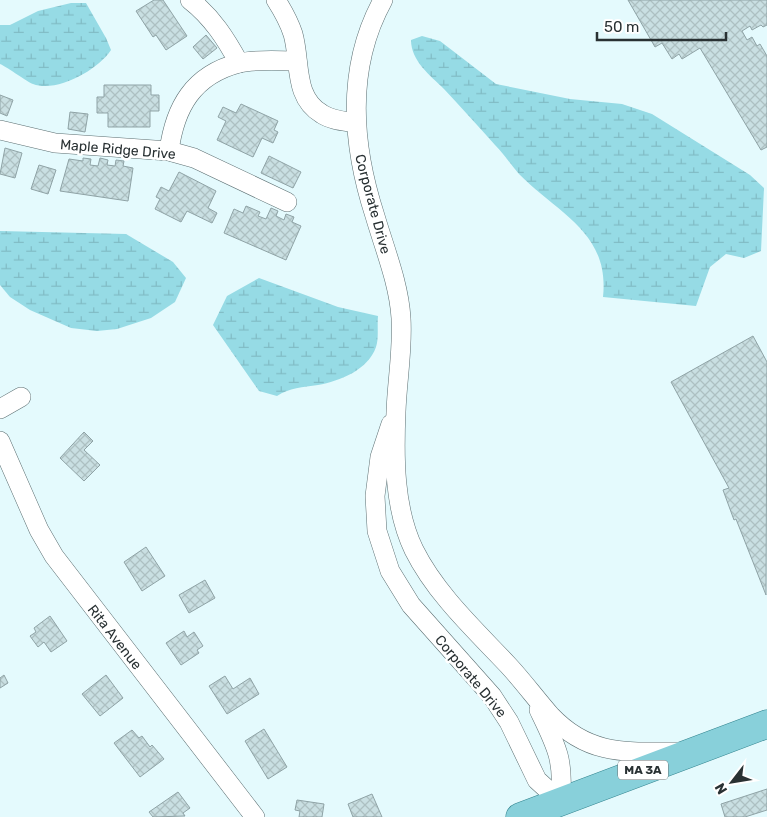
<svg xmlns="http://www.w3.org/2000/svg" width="767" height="817" viewBox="0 0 767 817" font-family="Rubik,sans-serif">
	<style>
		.wetland { fill: url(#wetland-marsh) }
		.building { fill: url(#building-cross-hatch); stroke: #8fa3a6 }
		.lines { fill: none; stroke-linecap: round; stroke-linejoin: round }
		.street-casing { stroke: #5c6f72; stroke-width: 20 }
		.primary-casing { stroke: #33848f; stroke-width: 29 }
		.street { stroke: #fff; stroke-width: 19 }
		.primary { stroke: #88d0da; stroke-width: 28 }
		.labels { text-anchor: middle; stroke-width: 5; stroke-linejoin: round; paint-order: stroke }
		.shield { fill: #fff; stroke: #696f70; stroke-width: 1 }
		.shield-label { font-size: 12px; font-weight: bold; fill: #293133 }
		.street-label { font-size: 14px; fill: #293133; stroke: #fff }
	</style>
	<defs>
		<pattern id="wetland-marsh" width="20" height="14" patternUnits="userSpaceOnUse" patternTransform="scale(1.25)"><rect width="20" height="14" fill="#96dbe5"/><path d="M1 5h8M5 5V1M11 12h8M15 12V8" fill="none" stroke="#81bcc5"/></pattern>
		<pattern id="building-cross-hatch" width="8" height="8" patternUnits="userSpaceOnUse" patternTransform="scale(1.25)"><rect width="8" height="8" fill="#c9dfe2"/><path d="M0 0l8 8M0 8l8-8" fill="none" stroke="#adc0c2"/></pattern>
	</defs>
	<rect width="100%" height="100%" fill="#e4fafd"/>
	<g class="wetland">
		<path d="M71 3H86L106 38 111 50C98 70 57 93 33 84 27 82 9 68 0 64V25H10L38 11Z"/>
		<path d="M422 36 440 41 496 84 570 99 622 104 652 114 750 175 764 188 761 251 744 258 726 254 710 267 696 306 603 297C610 232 557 213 519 174 511 165 504 154 495 145 478 126 461 107 444 89 430 75 411 61 411 40Z"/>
		<path d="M0 231 126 234 173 262 186 278 175 302 151 318 117 329 97 331 71 328 30 310 10 297 0 285Z"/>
		<path d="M259 278 338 307 378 316C377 326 379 338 376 347 368 370 340 381 318 385 303 387 289 388 277 396L259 391 213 325 227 296Z"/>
	</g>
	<g class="building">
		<path d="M154 0H163L187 36 166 50 156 35 153 37 136 11Z"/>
		<path d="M628 0H767V25L763 27 761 25 752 30 750 26 742 31 747 40 752 37 757 46 760 44 767 56V147L761 150 700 48 682 59 679 54 672 59 662 43 655 47Z"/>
		<path d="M206 35 217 48 203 59 193 47Z"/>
		<path d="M104 85H151V95H159V111H150V127H108V113H97V97H104Z"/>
		<path d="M0 95 13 100 7 116 0 113Z"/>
		<path d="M241 104 278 121 274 130 278 132 273 143 262 138 253 157 217 140 226 121 218 117 223 107 236 113Z"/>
		<path d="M70 112 88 114 85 132 68 129Z"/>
		<path d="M5 148 22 153 15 178 0 174Z"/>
		<path d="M269 156 301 172 293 188 261 173Z"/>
		<path d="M83 158 91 159 90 165 98 166 100 158 108 160 107 165 115 166 116 160 124 161 123 166 133 168 128 201 60 191 69 159 83 161Z"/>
		<path d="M39 165 56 170 48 194 31 189Z"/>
		<path d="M179 172 216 191 208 208 217 213 212 223 187 211 181 222 155 209 160 199 156 197 161 187 169 191Z"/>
		<path d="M246 206 260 212 258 216 266 219 271 208 278 211 276 216 284 220 286 214 294 217 292 222 301 226 286 260 224 233 234 209 243 213Z"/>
		<path d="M753 336 767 362 766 595 736 519 734 520 723 490 729 488 671 382Z"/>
		<path d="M84 432 93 441 84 450 100 465 84 481 60 458Z"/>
		<path d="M146 547 165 576 142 591 124 562Z"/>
		<path d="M205 580 215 598 189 613 179 595Z"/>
		<path d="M50 616 67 641 51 652 44 642 38 647 30 636 36 632 34 628Z"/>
		<path d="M184 631 187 637 194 632 203 646 197 650 199 653 181 665 166 643Z"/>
		<path d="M4 675 8 683 0 688V678Z"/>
		<path d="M106 675 123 698 100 716 82 694Z"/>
		<path d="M225 676 233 689 250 678 259 694 227 714 209 686Z"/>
		<path d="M264 729 287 767 268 779 245 741Z"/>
		<path d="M132 730 139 738 142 736 150 747 152 745 164 759 140 777 114 743Z"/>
		<path d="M767 789V810L745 817H725L721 804Z"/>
		<path d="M178 792 190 808 183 813 185 816 153 817 149 812Z"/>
		<path d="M372 794 382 817H353L348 804Z"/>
		<path d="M297 800 324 804 322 817H299L300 811 295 810Z"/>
	</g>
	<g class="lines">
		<g class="street-casing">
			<g id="street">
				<path d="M190 0C212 17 226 39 239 63"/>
				<path d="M276 0C283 11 289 22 293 34 301 62 293 97 322 114 331 120 344 121 355 123"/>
				<path d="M383 0C345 69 352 145 375 216 385 250 399 284 401 318 403 350 397 381 396 412 394 458 394 509 414 550 436 594 475 630 508 665 523 681 536 699 551 716 589 756 627 752 678 752"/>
				<path d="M0 130 55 143 169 151 194 158 287 202"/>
				<path d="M169 151C175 107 193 75 239 63 257 59 279 61 297 61"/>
				<path d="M0 409 21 397"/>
				<path d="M391 424 380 457 375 496 377 531 390 571 411 605 492 696 509 722 537 780 560 801"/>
				<path d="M0 441 39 530 54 556 255 817"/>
				<path d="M539 710C556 745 565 761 560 801"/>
			</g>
		</g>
		<g class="primary-casing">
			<path id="primary" d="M520 817 767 724"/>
		</g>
		<use href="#street" class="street"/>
		<use href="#primary" class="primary"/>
	</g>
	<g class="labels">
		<rect class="shield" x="618" y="760.5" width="50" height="19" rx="4"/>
		<g class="shield-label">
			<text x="643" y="774">MA 3A</text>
		</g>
		<g class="street-label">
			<text transform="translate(118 149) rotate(5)" y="5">Maple Ridge Drive</text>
			<text transform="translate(373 204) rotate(75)" y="5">Corporate Drive</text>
			<text transform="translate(115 637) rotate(52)" y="5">Rita Avenue</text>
			<text transform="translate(471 676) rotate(50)" y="5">Corporate Drive</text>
		</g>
	</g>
	<g transform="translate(732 782) rotate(239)" stroke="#ffffff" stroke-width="4" paint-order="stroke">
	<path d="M0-4L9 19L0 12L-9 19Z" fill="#293133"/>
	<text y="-8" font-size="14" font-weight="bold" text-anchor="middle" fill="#293133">N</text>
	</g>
	<path d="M597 32v8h129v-8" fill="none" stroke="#293133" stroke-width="2.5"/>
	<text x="604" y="32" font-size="15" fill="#293133" stroke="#ffffff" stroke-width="4" paint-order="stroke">50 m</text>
</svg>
